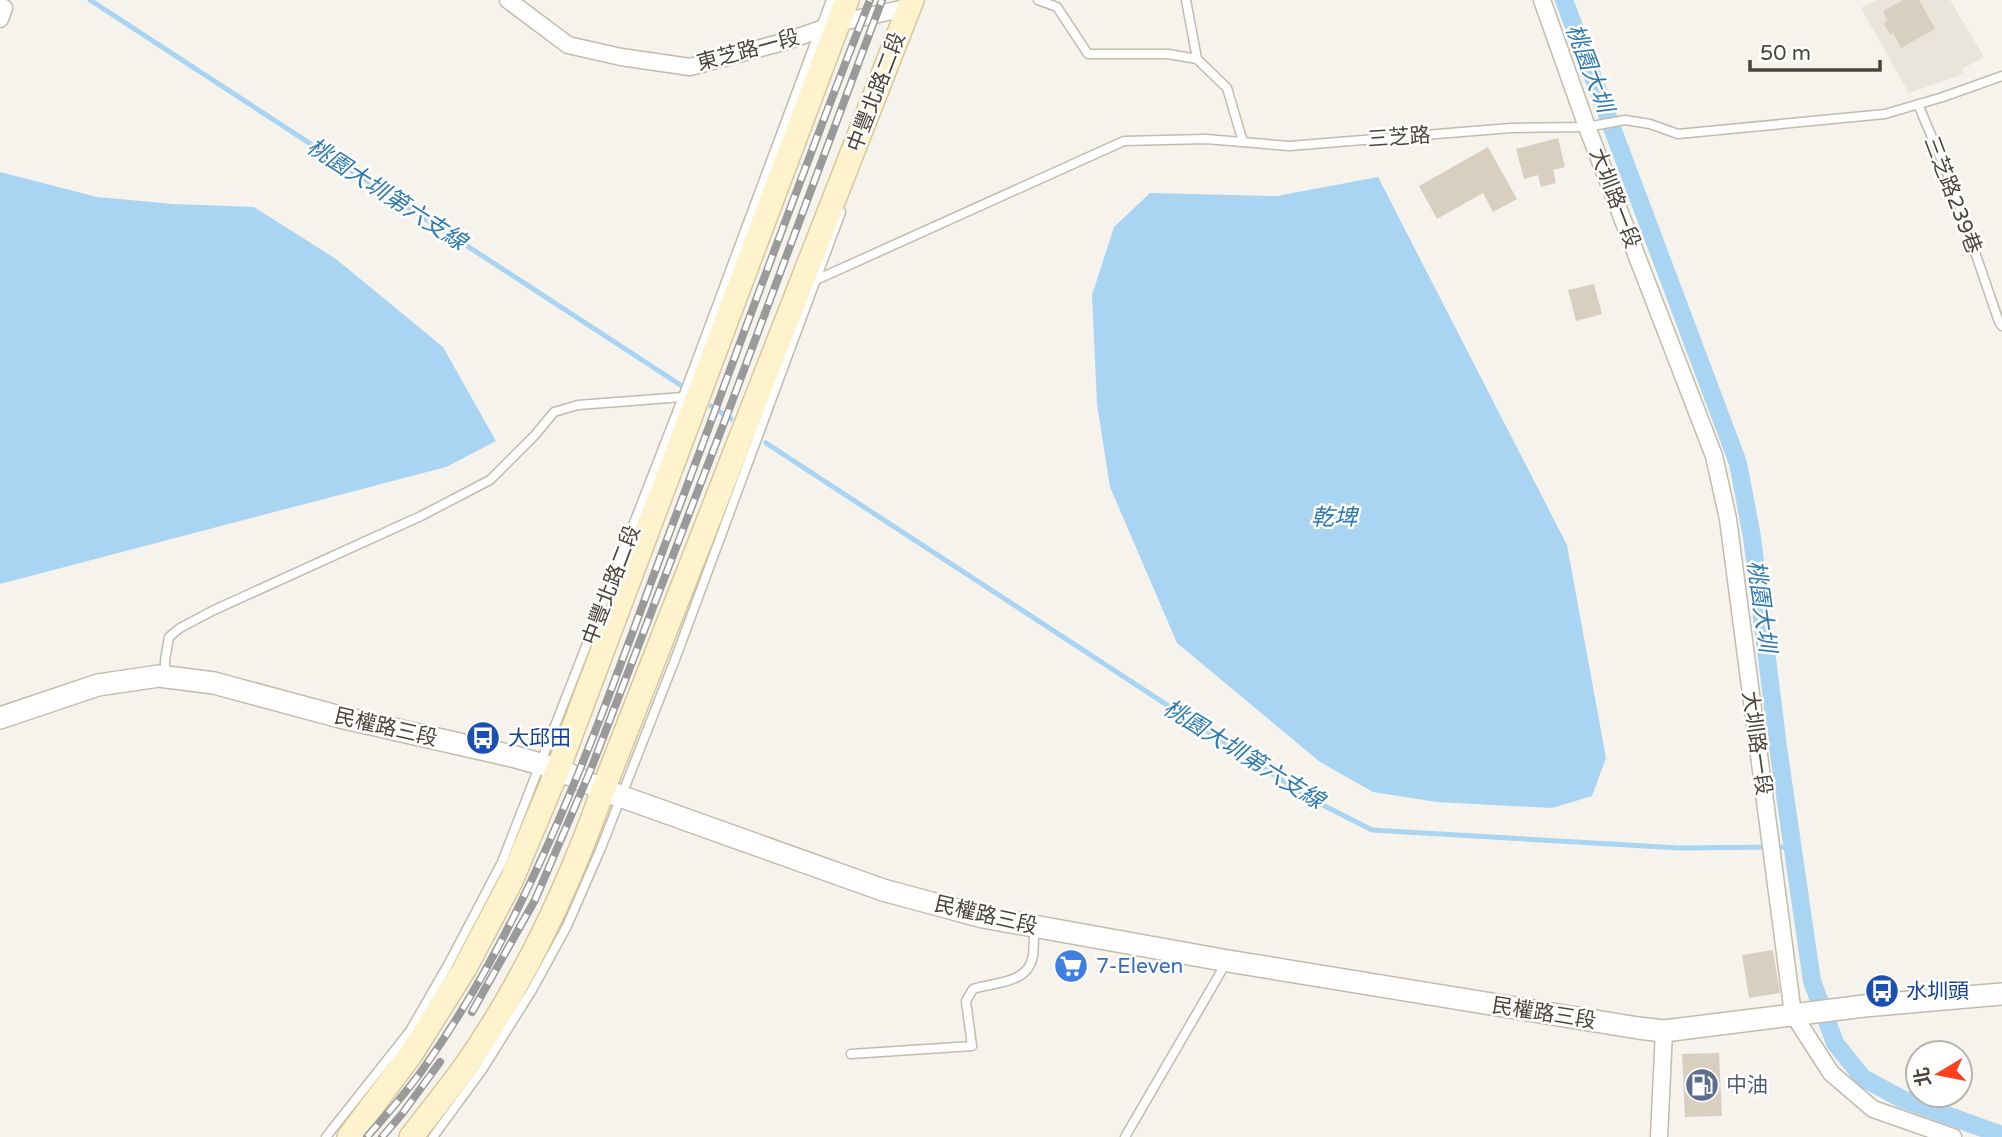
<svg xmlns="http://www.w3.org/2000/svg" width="2002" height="1137" viewBox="0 0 2002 1137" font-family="'Varela Round','Noto Sans TC',sans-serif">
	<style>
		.residential { fill: #eae5da }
		.water { fill: #a9d4f2 }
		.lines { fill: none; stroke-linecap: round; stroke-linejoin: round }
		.stream { stroke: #a9d4f2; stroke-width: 5 }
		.canal { stroke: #a9d4f2; stroke-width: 18 }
		.building { fill: #d8cfc1 }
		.service-casing { stroke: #c2bbae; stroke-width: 11 }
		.minor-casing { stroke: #c2bbae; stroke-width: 19 }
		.tertiary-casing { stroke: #c2bbae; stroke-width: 24 }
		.secondary-casing { stroke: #d6c79b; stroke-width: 26 }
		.service { stroke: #fff; stroke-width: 8 }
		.minor { stroke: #fff; stroke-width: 16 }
		.tertiary { stroke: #fff; stroke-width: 21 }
		.secondary { stroke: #fff3cd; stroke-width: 23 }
		.rail-casing { stroke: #9a9a9a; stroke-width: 8 }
		.rail { stroke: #fff; stroke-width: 5; stroke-dasharray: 16; stroke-linecap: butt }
		.labels { text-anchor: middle; stroke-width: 5; stroke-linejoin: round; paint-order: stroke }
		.street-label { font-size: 21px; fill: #4b4439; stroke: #fff }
		.transit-label { font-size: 21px; fill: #164399; stroke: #fff; text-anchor: start }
		.shop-label { font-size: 21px; fill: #366cbe; stroke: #fff; text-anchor: start }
		.service-label { font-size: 21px; fill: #4e5e75; stroke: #fff; text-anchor: start }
		.water-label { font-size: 23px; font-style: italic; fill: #2e7ab2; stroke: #fff }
	</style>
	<rect width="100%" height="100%" fill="#f6f3ec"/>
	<path class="residential" d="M1877 0H1950L1984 57 1962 69 1964 74 1909 93 1861 8Z"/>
	<g class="water">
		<path d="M0 172 97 197 173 204 254 207 336 259 443 347 496 441 446 467 0 584Z"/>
		<path d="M1378 177 1567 545 1606 758 1592 796 1552 808 1437 802 1373 792 1320 762 1177 643 1110 487 1097 404 1092 295 1114 227 1150 193 1277 196Z"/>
	</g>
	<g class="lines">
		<g class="stream">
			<path d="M90 0 685 388"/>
			<path d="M711 406 731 419"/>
			<path d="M766 443 1311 799 1372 830 1680 848 1792 847"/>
		</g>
		<path class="canal" d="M1564 0 1738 463 1752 537 1778 747 1812 981 1835 1043 1863 1078 1902 1099 2002 1135"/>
	</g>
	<g class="building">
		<path d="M1903 0H1919L1935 29 1901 48 1893 33 1890 35 1884 23 1887 20 1883 11Z"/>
		<path d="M1558 138 1565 167 1553 170 1556 183 1541 187 1538 175 1524 179 1516 149Z"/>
		<path d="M1488 147 1517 199 1493 212 1483 193 1437 219 1419 186Z"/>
		<path d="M1594 284 1602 314 1576 321 1568 290Z"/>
		<path d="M1773 950 1780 993 1749 998 1742 955Z"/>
		<path d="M1719 1053 1722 1116 1685 1117 1682 1054Z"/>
	</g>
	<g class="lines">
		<g class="service-casing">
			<g id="service">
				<path d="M1038 0 1057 7 1088 54H1168L1197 59 1227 88 1243 142"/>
				<path d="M1186 0 1197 59"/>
				<path d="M1918 104 1952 185 1999 322 2002 326"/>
				<path d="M816 280 1124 141 1206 139 1289 146 1511 128 1587 127 1625 120 1650 124 1678 134 1885 114 1943 97 2002 76"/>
				<path d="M165 675V660L169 637 180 628 214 610 421 516 490 480 535 435 554 412 578 405 683 397"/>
				<path d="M851 1054 972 1046 966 1001 973 989C995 982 1028 984 1033 956 1034 947 1034 937 1034 928"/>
				<path d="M326 1137 410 1031 449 963 502 862 683 397 831 0"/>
				<path d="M433 1137 482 1070 532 990 567 926 601 848 676 657 841 212"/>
				<path d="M1125 1137 1226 963"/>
			</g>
		</g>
		<g class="minor-casing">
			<g id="minor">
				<path d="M508 0 568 45 621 57 690 67 787 41 838 23 910 7 915 1"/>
				<path d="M1542 0 1587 127 1714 456 1728 519 1793 1014 1831 1073 1873 1109 1953 1137"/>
				<path d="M0 6 4 8 0 19"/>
				<path d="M1659 1137 1664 1031"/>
			</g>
		</g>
		<g class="tertiary-casing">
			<path id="tertiary" d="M0 718 98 685 159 676 214 683 340 717 512 756 558 769 603 790 883 890 983 917 1228 961 1638 1028 1664 1031 1864 1006 2002 994"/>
		</g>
		<g class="secondary-casing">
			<g id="secondary">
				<path d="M349 1137 411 1054 465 968 511 881 558 769 847 0"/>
				<path d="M411 1137C430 1113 449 1089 467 1064 525 980 569 886 603 790L912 0"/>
			</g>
		</g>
		<use href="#service" class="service"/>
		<use href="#minor" class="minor"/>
		<use href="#tertiary" class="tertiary"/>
		<use href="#secondary" class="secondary"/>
		<g class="rail-casing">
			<g id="rail">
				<path d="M472 1012 535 900 591 769 730 407 882 0"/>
				<path d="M367 1137C386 1115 406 1093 423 1069 531 918 596 731 660 558 730 372 797 185 870 0"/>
				<path d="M382 1137 402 1114 440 1062"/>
			</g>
		</g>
		<use href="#rail" class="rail"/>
	</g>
	<defs>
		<g id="bus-disc" transform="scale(1.75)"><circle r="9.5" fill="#1a4fb4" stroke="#fff"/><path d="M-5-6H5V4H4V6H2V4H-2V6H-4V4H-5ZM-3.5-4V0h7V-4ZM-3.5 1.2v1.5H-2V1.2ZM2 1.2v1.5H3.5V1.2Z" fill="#fff"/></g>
		<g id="supermarket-disc" transform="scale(1.75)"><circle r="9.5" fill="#3f7fe0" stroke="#fff"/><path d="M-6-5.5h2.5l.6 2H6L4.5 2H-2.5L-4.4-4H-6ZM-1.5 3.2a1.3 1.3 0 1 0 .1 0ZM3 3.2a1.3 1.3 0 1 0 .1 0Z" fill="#fff"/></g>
		<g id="fuel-disc" transform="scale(1.75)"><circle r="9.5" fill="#5c6f8a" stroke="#fff"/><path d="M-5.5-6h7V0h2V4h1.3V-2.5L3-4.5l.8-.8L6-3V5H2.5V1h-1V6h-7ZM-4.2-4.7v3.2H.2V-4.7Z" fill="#fff"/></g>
	</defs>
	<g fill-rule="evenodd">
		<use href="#bus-disc" x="483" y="738"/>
		<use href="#supermarket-disc" x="1071" y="966"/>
		<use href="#bus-disc" x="1882" y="991"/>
		<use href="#fuel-disc" x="1702" y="1085"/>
	</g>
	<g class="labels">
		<g class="street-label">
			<text transform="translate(748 50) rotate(-15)" y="7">東芝路一段</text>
			<text transform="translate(876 92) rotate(-69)" y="7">中豐北路二段</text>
			<text transform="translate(1399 137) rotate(-4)" y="7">三芝路</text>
			<text transform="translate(1953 195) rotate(69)" y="7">三芝路239巷</text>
			<text transform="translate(1615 198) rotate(69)" y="7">大圳路一段</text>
			<text transform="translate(611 585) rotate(-69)" y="7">中豐北路二段</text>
			<text transform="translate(386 727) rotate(13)" y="7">民權路三段</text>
			<text transform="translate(1757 743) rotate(82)" y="7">大圳路一段</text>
			<text transform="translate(986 915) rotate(13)" y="7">民權路三段</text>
			<text transform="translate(1544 1013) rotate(9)" y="7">民權路三段</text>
		</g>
		<g class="transit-label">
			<text x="508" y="745">大邱田</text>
			<text x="1906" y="998">水圳頭</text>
		</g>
		<g class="shop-label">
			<text x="1096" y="973">7-Eleven</text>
		</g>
		<g class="service-label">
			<text x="1726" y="1092">中油</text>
		</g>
		<g class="water-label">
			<text transform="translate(1590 68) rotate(69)" y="8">桃園大圳</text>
			<text transform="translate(387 194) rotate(33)" y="8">桃園大圳第六支線</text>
			<text x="1334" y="525">乾埤</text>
			<text transform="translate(1762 606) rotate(82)" y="8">桃園大圳</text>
			<text transform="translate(1244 754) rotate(32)" y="8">桃園大圳第六支線</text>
		</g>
	</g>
	<g transform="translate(1939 1074) rotate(260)"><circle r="33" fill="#ffffff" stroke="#b7b4b0" stroke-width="2"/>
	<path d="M0-5L12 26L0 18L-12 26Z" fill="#fc3f1d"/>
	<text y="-10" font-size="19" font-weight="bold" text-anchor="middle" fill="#4b4439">北</text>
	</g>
	<path d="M1750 60v10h130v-10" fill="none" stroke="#4b4439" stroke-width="3.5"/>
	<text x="1760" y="60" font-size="21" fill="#4b4439" stroke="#ffffff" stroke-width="5" paint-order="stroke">50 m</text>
</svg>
